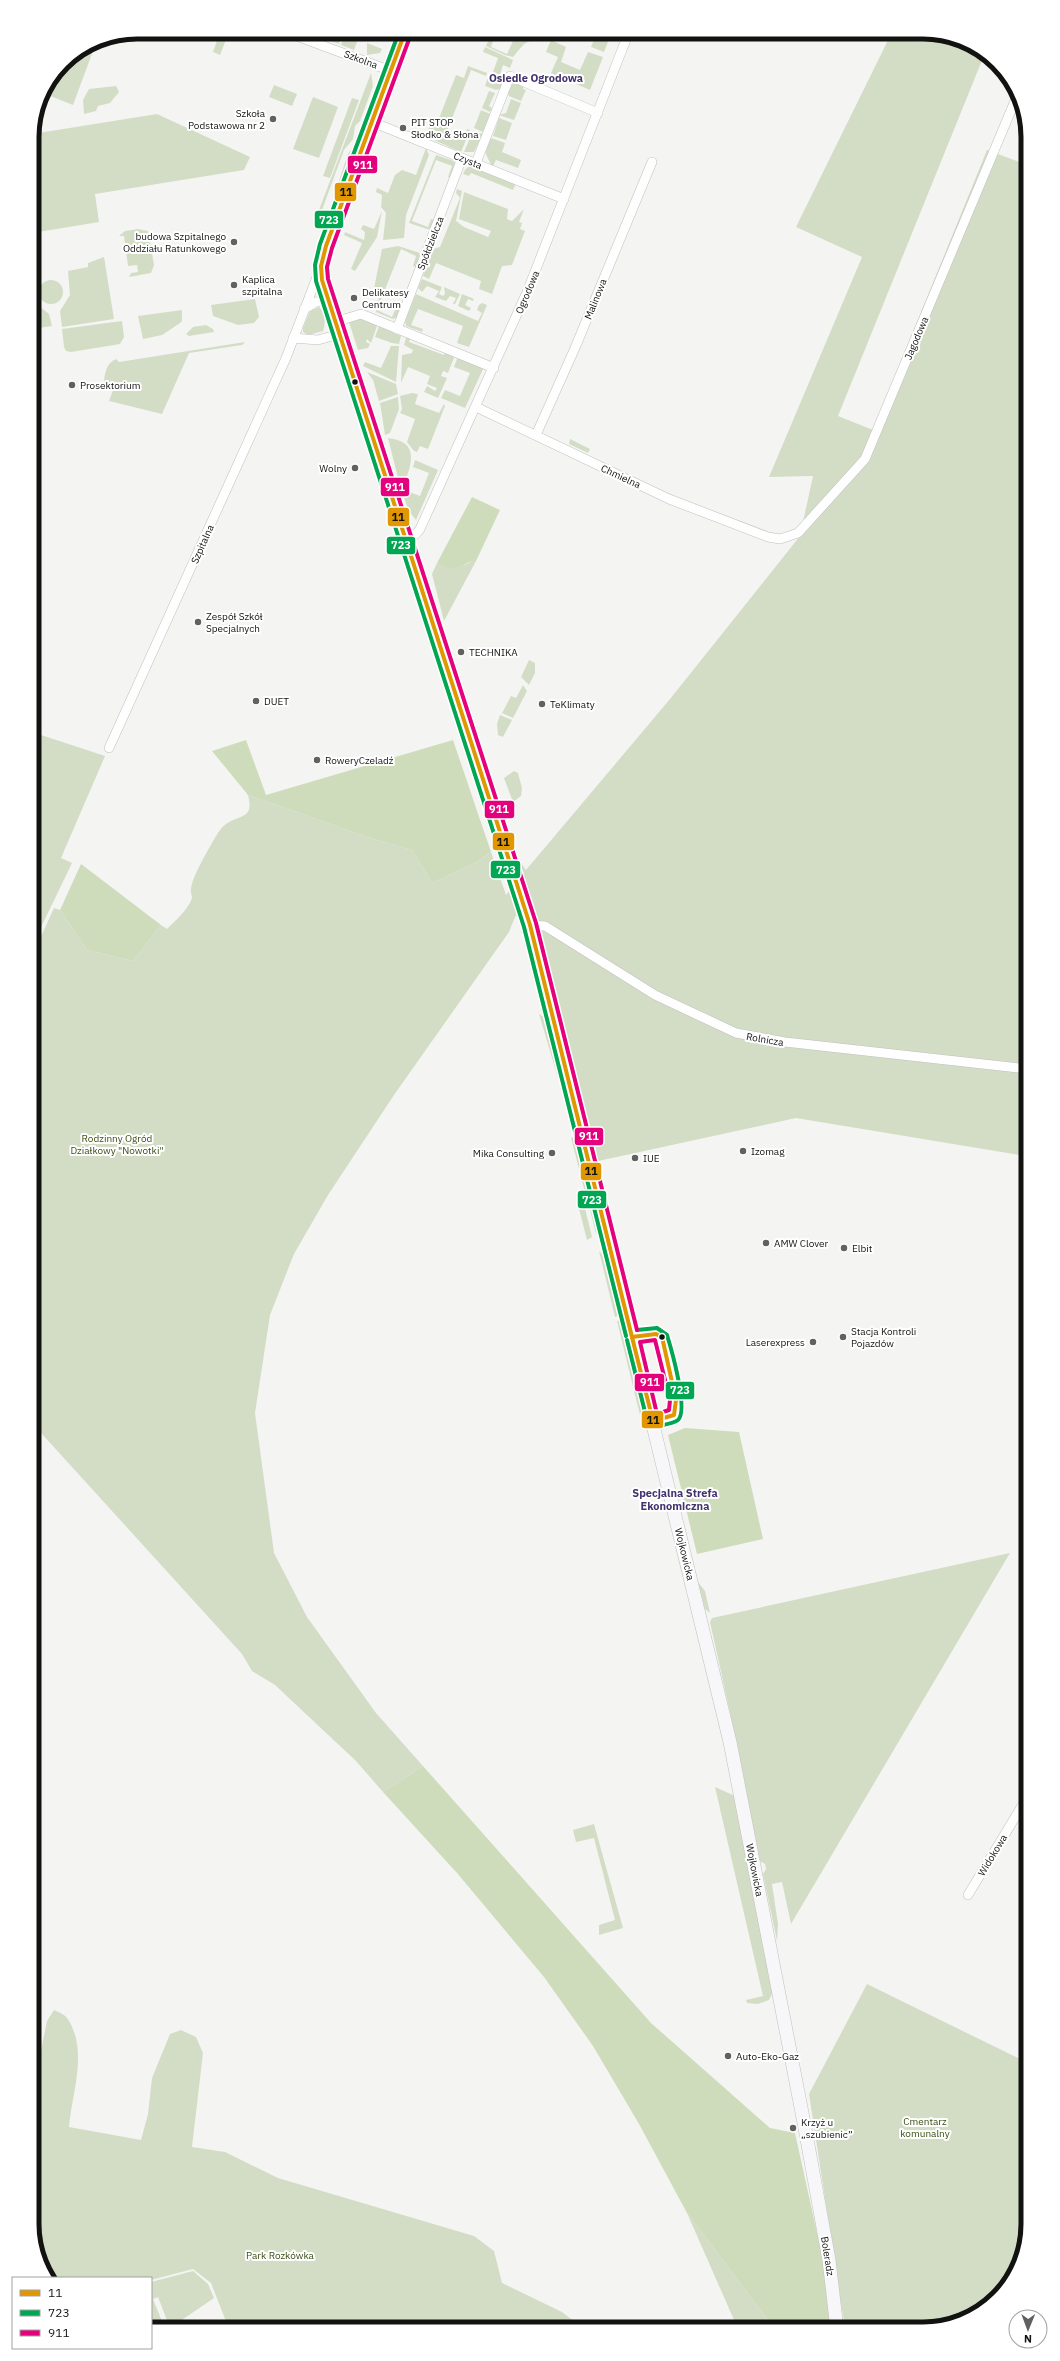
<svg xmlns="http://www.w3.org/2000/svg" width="1060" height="2361" viewBox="0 0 1060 2361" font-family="'IBM Plex Sans',sans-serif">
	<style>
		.green { fill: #d3ddc6 }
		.forest { fill: #cedcbc }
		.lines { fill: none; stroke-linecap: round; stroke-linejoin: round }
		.street-casing { stroke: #c0c0be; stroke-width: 10 }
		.secondary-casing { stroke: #c0c0be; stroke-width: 14 }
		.street { stroke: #fdfefd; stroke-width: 9 }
		.secondary { stroke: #f7f7f9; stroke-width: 13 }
		.bus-1-casing { stroke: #fff; stroke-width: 7 }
		.bus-2-casing { stroke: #fff; stroke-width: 7 }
		.bus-3-casing { stroke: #fff; stroke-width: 7 }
		.bus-1 { stroke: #e09702; stroke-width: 4 }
		.bus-2 { stroke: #00a651; stroke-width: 4 }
		.bus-3 { stroke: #e5007d; stroke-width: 4 }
		.poi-dot { fill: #616260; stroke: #fff; stroke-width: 1.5 }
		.bus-dot { fill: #121311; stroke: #fff; stroke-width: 1.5 }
		.labels { text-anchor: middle; stroke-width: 4; stroke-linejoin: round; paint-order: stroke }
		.street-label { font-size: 10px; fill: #121311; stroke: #fff }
		.poi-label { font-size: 10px; fill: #121311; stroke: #fff; text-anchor: start }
		.park-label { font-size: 10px; fill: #374d11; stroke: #fff }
		.neighbourhood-label { font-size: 11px; font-weight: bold; fill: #43326e; stroke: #fff }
		.rim { fill: none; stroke: #121311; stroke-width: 5 }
		.line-badge { stroke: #fff; stroke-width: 1.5 }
		.badge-label { font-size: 11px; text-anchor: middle; font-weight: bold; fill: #fff }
		.pale-badge-label { font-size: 11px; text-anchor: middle; font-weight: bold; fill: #111 }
	</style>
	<rect width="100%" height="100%" fill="#f4f5f2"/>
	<g class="green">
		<path d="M220 32H229L220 55 213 52Z"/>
		<path d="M321 32 342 34 339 44 319 37Z"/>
		<path d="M517 32H543L537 41C525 38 520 50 513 57L505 55 486 46 490 37 494 38 491 47 507 54Z"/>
		<path d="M597 32H612L604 52 591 47Z"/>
		<path d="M892 32H930L985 53 838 416 873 430 987 150 1022 163 1028 150V1147L1026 1156 796 1118 589 1163 525 909 529 901 515 917 509 932 394 1095 328 1195 294 1254 270 1315 255 1413 274 1553 307 1617 376 1713 423 1766 383 1792 356 1761 275 1685 252 1671 242 1654 32 1423V956L54 908 60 910 87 950 133 961 161 925 167 929C175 921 188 910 192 898 192 895 190 892 191 889 192 877 207 852 213 841 216 836 221 827 226 824 241 814 254 819 248 795L370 838 412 850 432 883 475 863 491 852 506 895 522 875 518 863 519 860 526 870 670 699 800 536 813 476 769 477 862 257 796 227Z"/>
		<path d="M345 35 358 39 354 50 341 45Z"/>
		<path d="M551 40 566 47 561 62 580 70 588 52 603 57 590 90 576 84V81L559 74 558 77 551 73 558 57 546 52Z"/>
		<path d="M367 43 382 49 380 53 367 55Z"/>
		<path d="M485 47 513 60 510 68 503 65 499 78 505 80 502 88 496 90 485 86 489 74 492 75 498 58 483 52Z"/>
		<path d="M85 48 93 51 73 105 43 93 63 63Z"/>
		<path d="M468 66 487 73 486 76 471 70 447 131 463 138 467 129 470 130 461 152 425 136 430 125 436 126 456 75 464 78Z"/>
		<path d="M371 73 373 86 360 121 355 126 353 139 344 150 322 210H319Z"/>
		<path d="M513 81 524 84 523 89 526 90 521 101 509 96C506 88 507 86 513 81Z"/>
		<path d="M274 85 297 94 292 106 269 97Z"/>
		<path d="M116 86 119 92 110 103 98 106 96 111 84 114 83 100 89 89Z"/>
		<path d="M489 91 495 93 489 106 492 108 490 112 482 108Z"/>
		<path d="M313 97 338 107 319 158 293 149Z"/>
		<path d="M352 98 359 100 330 178 323 176Z"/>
		<path d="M511 99 521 103 514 120 499 115 506 113Z"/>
		<path d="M481 110 490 114 483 132 474 128Z"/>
		<path d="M157 114 250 157 244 170 95 194 99 222 32 233V134Z"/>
		<path d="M499 118 512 123 506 140 493 136Z"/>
		<path d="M473 131 483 134 474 152H464Z"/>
		<path d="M491 138 505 143 502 152 521 160 518 168 496 160 493 166 491 165 485 152Z"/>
		<path d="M358 141 317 254 315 253 348 154Z"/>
		<path d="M426 148 429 155 406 215 404 238 383 240 386 213 381 207 382 195 376 192 377 188 388 193 395 175 402 170 416 175Z"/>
		<path d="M436 155 454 161 456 167 451 178 448 177 452 166 436 160 412 221 428 227 431 219 435 220 430 230 409 223Z"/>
		<path d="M469 166 516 183 513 190 471 173 469 176 463 174 465 170Z"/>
		<path d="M457 189 462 191 456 221 464 227 488 237 491 231 459 219 464 192 508 209 507 219 512 221 524 209 519 222 522 223 520 229 525 231 512 265 502 266 492 294 479 289 481 281 436 263 429 279 423 276 433 249 440 247 460 198 456 193Z"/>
		<path d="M382 211 377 237 355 271 351 269 362 243 344 235 345 232 364 240 365 232 361 229 363 225 374 229Z"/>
		<path d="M138 229 148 231 154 265 151 273 129 277 131 273 138 272 137 265 128 266 124 236H119L125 231Z"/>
		<path d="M398 246 420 253 416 267 413 266 416 256 401 249 377 310 392 317 396 308 400 309 397 317 393 319 376 312 380 292 373 293 382 249Z"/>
		<path d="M104 257 114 319 62 327 60 311 70 295 68 271 88 267V263Z"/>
		<path d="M422 279 442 287 439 294 443 296 445 294 444 287 460 294 455 304H453L456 298 450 296 446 301 435 297 439 291 427 286 422 292 418 288Z"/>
		<circle cx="51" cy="292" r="12"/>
		<path d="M416 294 478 321 482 313 477 310 479 305 482 303 487 305 469 347 457 343 463 326 418 309 411 325 423 329 422 332 406 326 405 321Z"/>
		<path d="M462 294 474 299 473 301 468 299 465 305 471 308 469 311 458 306Z"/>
		<path d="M255 299 259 317 254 323 238 325 213 316 211 305Z"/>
		<path d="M32 300 49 314 52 326 32 329Z"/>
		<path d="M319 307C325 312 326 323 323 331L308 335 303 332V328L310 311Z"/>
		<path d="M182 310V321L180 323 162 335 143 339 138 316Z"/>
		<path d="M360 317 377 326 371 343 367 339 366 342 370 344 368 348 358 350 348 319Z"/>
		<path d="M122 321 124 337 120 344 71 352 66 351 64 347 62 329Z"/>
		<path d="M206 325 213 329 214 332 189 336 186 334 193 327Z"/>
		<path d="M379 326 401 336 399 344 392 343 375 337Z"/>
		<path d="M411 336 409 342 444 355 446 350 455 355 448 373 443 371 441 376 447 378 438 398 424 392 427 386 435 391 437 388 427 384 430 376 408 367 401 383 402 355 412 353 413 350 404 345 406 338Z"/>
		<path d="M245 342 242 345 189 353 162 414 109 401 113 390 110 389 104 381C105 371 107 363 116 359L119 362Z"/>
		<path d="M391 346H399L396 382 363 366 365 362 381 368Z"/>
		<path d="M458 356 480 365 483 369 465 408 441 398 445 390 460 396 470 373 454 367Z"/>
		<path d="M367 372 396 384 398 394 379 401 373 380Z"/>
		<path d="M412 393 418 394 415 404 439 413 444 404 445 406 428 449 420 446 417 452 414 451 407 442 415 419 400 413 402 409 400 396Z"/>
		<path d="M398 397 399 409 390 433 385 435 380 403Z"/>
		<path d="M388 438C414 441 414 456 407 476L398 478Z"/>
		<path d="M570 439 590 449 588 453 569 444Z"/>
		<path d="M415 460 438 470 416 520 408 510 399 481 408 479 404 490 420 496 429 473 413 467Z"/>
		<path d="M472 561H476L444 621 432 574 437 563C452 568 458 569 472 561Z"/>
		<path d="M529 660 535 663V673L529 685 521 677Z"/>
		<path d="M523 685 527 691 513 718 502 713 511 696 516 698Z"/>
		<path d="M500 715 512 720 503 737 498 735 497 724Z"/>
		<path d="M32 732 105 756 61 858 72 863 32 946Z"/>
		<path d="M514 771 518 773 522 788 521 796 513 802 504 778Z"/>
		<path d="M539 1014 547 1019 561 1072 558 1078Z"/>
		<path d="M576 1136 589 1191 585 1192 571 1138Z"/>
		<path d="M583 1200 592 1237 587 1240 577 1201Z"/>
		<path d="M588 1201H591L598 1229 596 1234Z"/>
		<path d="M599 1251 606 1259 620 1315 615 1317Z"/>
		<path d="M621 1320 643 1410 640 1415 617 1321Z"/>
		<path d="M1010 1553 791 1924 782 1882 772 1884 778 1924 777 1941 763 1874 766 1869 765 1864 760 1861 737 1744 710 1622 712 1618Z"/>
		<path d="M698 1582 705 1591 710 1613 705 1609Z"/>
		<path d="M715 1787 735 1796 773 1992 769 2000 758 2004 747 2003 746 2000 763 1996Z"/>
		<path d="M594 1824 623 1928 599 1935V1925L615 1920 594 1838 576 1842 573 1830Z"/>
		<path d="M867 1984 1028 2063V2224L1022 2257 1006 2288 957 2323 923 2329H845L809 2094Z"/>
		<path d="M54 2010C58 2012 64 2014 67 2018 89 2050 72 2092 69 2127L141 2140 148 2114 152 2078 170 2034 181 2030 196 2037 203 2053 192 2147 225 2152 278 2178 474 2236 494 2251 502 2283 562 2312 584 2329H365L357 2326 348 2329H229L211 2283 193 2269 151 2280V2278H52L38 2258 32 2224V2095L47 2021Z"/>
		<path d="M687 2213 768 2320 770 2329H738Z"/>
		<path d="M193 2271 208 2284 214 2298 170 2328 158 2297 153 2299 165 2329H151V2282Z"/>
	</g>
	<g class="forest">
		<path d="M472 497 500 510 476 561C468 560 462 568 454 568 449 569 442 565 437 563Z"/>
		<path d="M246 740 266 795 453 740 491 852 475 863 432 883 412 850 370 838 248 795 212 751Z"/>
		<path d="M81 864 161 925 133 961 87 950 60 910Z"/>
		<path d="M685 1428 739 1432 763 1539 697 1554 668 1435Z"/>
		<path d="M423 1766 651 2023 770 2128 795 2133 832 2301 834 2329H771L768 2320 687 2213 639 2124 593 2046 544 1977 457 1873 383 1792Z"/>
	</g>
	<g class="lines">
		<g class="street-casing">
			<g id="street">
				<path d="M286 32 391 71"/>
				<path d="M372 122 564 199"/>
				<path d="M476 163 510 76 598 113"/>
				<path d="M304 309 316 302 327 300"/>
				<path d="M335 322 361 314 494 368"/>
				<path d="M397 329 462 158"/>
				<path d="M293 338 318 340 339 334"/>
				<path d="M476 407 669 499 768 537 780 539 798 533 865 459 1017 96"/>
				<path d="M536 435 575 348 652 162"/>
				<path d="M405 539 416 534 420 529 527 292 629 32"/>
				<path d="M109 748 286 358 320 269"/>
				<path d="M530 925 545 926 655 995 736 1033 785 1042 1028 1069"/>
				<path d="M968 1895 1028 1796"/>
			</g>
		</g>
		<g class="secondary-casing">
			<path id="secondary" d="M405 32 326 246 321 266 322 280 518 887 539 956 730 1742 804 2123 829 2260 837 2329"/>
		</g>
		<use href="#street" class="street"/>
		<use href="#secondary" class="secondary"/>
		<g class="bus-1-casing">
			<g id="bus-1">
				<path d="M405 32 326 246 321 266 322 280 530 925 632 1337"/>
				<path d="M656 1334 662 1337 676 1400 674 1415 653 1421 632 1337Z"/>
			</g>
		</g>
		<g class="bus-2-casing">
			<g id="bus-2">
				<path d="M399 32 320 244 315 265 316 281 524 927 626 1336"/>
				<path d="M627 1340 648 1424 654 1427C661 1425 673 1424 678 1420 689 1410 671 1348 667 1335L657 1328 637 1330"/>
			</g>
		</g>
		<g class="bus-3-casing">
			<g id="bus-3">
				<path d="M411 34 332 248 327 267 328 279 536 923 637 1330"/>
				<path d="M655 1340 670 1400 669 1410 657 1414 640 1342Z"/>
			</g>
		</g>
		<use href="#bus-1" class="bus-1"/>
		<use href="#bus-2" class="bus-2"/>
		<use href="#bus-3" class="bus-3"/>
	</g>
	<g class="poi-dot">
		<circle cx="273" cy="119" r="4"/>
		<circle cx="403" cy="128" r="4"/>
		<circle cx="234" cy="242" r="4"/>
		<circle cx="234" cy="285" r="4"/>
		<circle cx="354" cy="298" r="4"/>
		<circle cx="72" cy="385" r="4"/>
		<circle cx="355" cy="468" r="4"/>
		<circle cx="198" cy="622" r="4"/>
		<circle cx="461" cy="652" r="4"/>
		<circle cx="256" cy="701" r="4"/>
		<circle cx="542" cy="704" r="4"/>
		<circle cx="317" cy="760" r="4"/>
		<circle cx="743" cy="1151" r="4"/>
		<circle cx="552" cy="1153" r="4"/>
		<circle cx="635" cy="1158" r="4"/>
		<circle cx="766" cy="1243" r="4"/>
		<circle cx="844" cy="1248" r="4"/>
		<circle cx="843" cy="1337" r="4"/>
		<circle cx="813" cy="1342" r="4"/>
		<circle cx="728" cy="2056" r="4"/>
		<circle cx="793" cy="2128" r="4"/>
	</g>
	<g class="bus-dot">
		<circle cx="355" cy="382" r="3.5"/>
		<circle cx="662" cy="1337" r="3.5"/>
	</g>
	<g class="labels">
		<g class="street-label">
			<text transform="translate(361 59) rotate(20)" y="4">Szkolna</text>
			<text transform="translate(468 160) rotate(22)" y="4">Czysta</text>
			<text transform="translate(430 243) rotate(-69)" y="4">Spółdzielcza</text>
			<text transform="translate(527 292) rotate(-67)" y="4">Ogrodowa</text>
			<text transform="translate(595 299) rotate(-68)" y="4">Malinowa</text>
			<text transform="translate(916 338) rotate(-67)" y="4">Jagodowa</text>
			<text transform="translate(621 476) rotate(25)" y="4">Chmielna</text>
			<text transform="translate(202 544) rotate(-66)" y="4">Szpitalna</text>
			<text transform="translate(765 1039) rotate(10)" y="4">Rolnicza</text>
			<text transform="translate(685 1554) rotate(76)" y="4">Wojkowicka</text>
			<text transform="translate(992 1855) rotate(-59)" y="4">Widokowa</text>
			<text transform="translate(755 1870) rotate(79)" y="4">Wojkowicka</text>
			<text transform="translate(828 2256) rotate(81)" y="4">Boleradz</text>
		</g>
		<g class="poi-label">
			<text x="265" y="117" text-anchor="end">Szkoła<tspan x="265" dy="12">Podstawowa nr 2</tspan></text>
			<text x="411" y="126">PIT STOP<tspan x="411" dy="12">Słodko &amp; Słona</tspan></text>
			<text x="226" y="240" text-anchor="end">budowa Szpitalnego<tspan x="226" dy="12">Oddziału Ratunkowego</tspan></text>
			<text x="242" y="283">Kaplica<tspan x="242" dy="12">szpitalna</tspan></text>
			<text x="362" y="296">Delikatesy<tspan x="362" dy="12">Centrum</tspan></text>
			<text x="80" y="389">Prosektorium</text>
			<text x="347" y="472" text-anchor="end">Wolny</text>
			<text x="206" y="620">Zespół Szkół<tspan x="206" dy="12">Specjalnych</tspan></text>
			<text x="469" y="656">TECHNIKA</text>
			<text x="264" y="705">DUET</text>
			<text x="550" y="708">TeKlimaty</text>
			<text x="325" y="764">RoweryCzeladź</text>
			<text x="751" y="1155">Izomag</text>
			<text x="544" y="1157" text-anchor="end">Mika Consulting</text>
			<text x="643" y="1162">IUE</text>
			<text x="774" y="1247">AMW Clover</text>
			<text x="852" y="1252">Elbit</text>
			<text x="851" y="1335">Stacja Kontroli<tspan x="851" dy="12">Pojazdów</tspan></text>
			<text x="805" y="1346" text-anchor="end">Laserexpress</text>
			<text x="736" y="2060">Auto-Eko-Gaz</text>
			<text x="801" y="2126">Krzyż u<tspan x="801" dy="12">„szubienic”</tspan></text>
		</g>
		<g class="park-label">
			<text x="117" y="1142">Rodzinny Ogród<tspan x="117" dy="12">Działkowy "Nowotki"</tspan></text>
			<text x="925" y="2125">Cmentarz<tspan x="925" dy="12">komunalny</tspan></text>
			<text x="280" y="2259">Park Rozkówka</text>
		</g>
		<g class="neighbourhood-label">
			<text x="536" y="82">Osiedle Ogrodowa</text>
			<text x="675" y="1497">Specjalna Strefa<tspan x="675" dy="13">Ekonomiczna</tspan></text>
		</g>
	</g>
	<path d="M0 0H1060V2361H0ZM137 39H923A98 98 0 0 1 1021 137V2224A98 98 0 0 1 923 2322H137A98 98 0 0 1 39 2224V137A98 98 0 0 1 137 39Z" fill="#fff" fill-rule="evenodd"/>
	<path class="rim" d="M137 39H923A98 98 0 0 1 1021 137V2224A98 98 0 0 1 923 2322H137A98 98 0 0 1 39 2224V137A98 98 0 0 1 137 39Z"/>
	<g class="line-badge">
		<rect x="347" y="155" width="31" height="19" rx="4" fill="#e5007d"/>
		<rect x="334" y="182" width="23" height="20" rx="4" fill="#e09702"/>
		<rect x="314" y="210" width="30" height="19" rx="4" fill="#00a651"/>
		<rect x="380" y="477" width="30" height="20" rx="4" fill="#e5007d"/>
		<rect x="387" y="507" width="23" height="20" rx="4" fill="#e09702"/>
		<rect x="386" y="536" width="30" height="19" rx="4" fill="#00a651"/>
		<rect x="484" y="800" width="31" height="19" rx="4" fill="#e5007d"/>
		<rect x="492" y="832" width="23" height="19" rx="4" fill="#e09702"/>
		<rect x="490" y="860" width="31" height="19" rx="4" fill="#00a651"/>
		<rect x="574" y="1127" width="30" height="19" rx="4" fill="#e5007d"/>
		<rect x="580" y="1162" width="22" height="19" rx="4" fill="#e09702"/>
		<rect x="577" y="1190" width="30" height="19" rx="4" fill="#00a651"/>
		<rect x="634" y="1373" width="31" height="19" rx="4" fill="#e5007d"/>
		<rect x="665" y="1381" width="30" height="19" rx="4" fill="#00a651"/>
		<rect x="641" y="1410" width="23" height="19" rx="4" fill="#e09702"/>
	</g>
	<g class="badge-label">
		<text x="363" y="169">911</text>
		<text x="329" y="224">723</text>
		<text x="395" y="491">911</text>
		<text x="401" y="549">723</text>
		<text x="499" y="813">911</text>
		<text x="506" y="874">723</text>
		<text x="589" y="1140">911</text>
		<text x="592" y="1204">723</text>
		<text x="650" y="1386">911</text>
		<text x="680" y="1394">723</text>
	</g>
	<g class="pale-badge-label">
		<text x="346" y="196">11</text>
		<text x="398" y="521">11</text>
		<text x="503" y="846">11</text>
		<text x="591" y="1175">11</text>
		<text x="653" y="1424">11</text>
	</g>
	<rect x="12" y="2277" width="140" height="72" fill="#ffffff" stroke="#a0a1a0"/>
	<rect x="20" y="2290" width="20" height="6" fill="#e09702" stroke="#a0a1a0"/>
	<text x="48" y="2297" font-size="12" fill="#121311">11</text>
	<rect x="20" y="2310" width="20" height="6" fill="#00a651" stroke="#a0a1a0"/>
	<text x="48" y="2317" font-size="12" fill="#121311">723</text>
	<rect x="20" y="2330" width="20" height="6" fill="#e5007d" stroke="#a0a1a0"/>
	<text x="48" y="2337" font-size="12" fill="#121311">911</text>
	<g transform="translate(1028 2329) rotate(181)"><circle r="19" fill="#ffffff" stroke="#a0a1a0"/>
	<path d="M0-3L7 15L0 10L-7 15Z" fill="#616260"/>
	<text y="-6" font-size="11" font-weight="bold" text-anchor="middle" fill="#121311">N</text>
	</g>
</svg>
